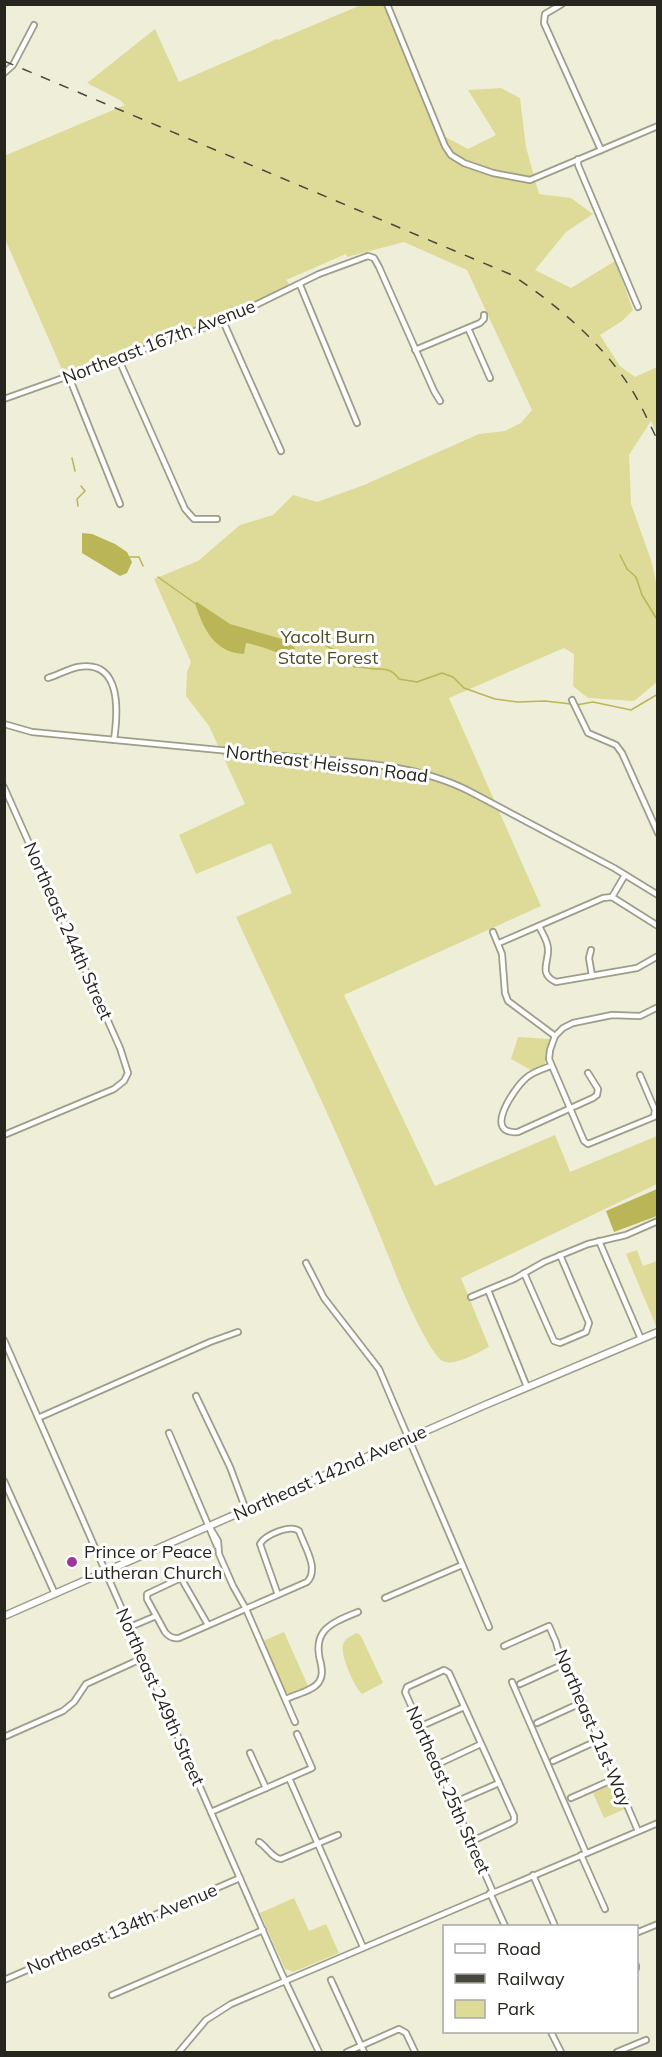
<svg xmlns="http://www.w3.org/2000/svg" width="662" height="2057" viewBox="0 0 662 2057" font-family="Mulish,sans-serif">
	<style>
		.green { fill: #dedb98 }
		.water { fill: #bab556 }
		.lines { fill: none; stroke-linecap: round; stroke-linejoin: round }
		.stream { stroke: #bab556; stroke-width: 1.5 }
		.minor-casing { stroke: #9d9d89; stroke-width: 8 }
		.major-casing { stroke: #9d9d89; stroke-width: 9 }
		.minor { stroke: #fff; stroke-width: 4.5 }
		.major { stroke: #fff; stroke-width: 6 }
		.rail { stroke: #48473e; stroke-width: 1.5; stroke-dasharray: 10 10; stroke-linecap: butt }
		.poi-dot { fill: #9e3699; stroke: #fff; stroke-width: 2 }
		.labels { text-anchor: middle; stroke-width: 6; stroke-linejoin: round; paint-order: stroke }
		.street-label { font-size: 18px; fill: #26251e; stroke: #fff }
		.park-label { font-size: 18px; fill: #4e4c24; stroke: #fff }
		.poi-label { font-size: 18px; fill: #26251e; stroke: #fff; text-anchor: start }
	</style>
	<rect width="100%" height="100%" fill="#efeed9"/>
	<g class="green">
		<path d="M361 5H384L442 135 468 149 496 135 468 90 501 88 520 98 526 147 539 194 571 198 593 214 566 232 535 270 571 288 615 261 633 310 622 321 600 335 620 366 635 377 657 367V434L651 421 629 455 631 504 651 560 657 586V682L634 701 588 698 573 686 574 654 564 648 449 698 541 906 344 995 435 1186 555 1135 570 1172 657 1136V1184L461 1278 489 1347C479 1352 454 1367 443 1361 430 1355 400 1286 394 1270 347 1150 290 1034 236 917L292 893 271 843 196 874 179 835 245 804 209 726 186 696 187 672 191 662 154 579 198 561 240 525 273 515 293 495 317 502 364 485 479 434 505 431 521 423 532 410 467 270 404 242 347 257 346 254 286 280 290 285 216 320 135 350V344L64 374 5 239 4 156 125 105 120 100 87 83 155 29 179 82 260 47 276 39 278 40Z"/>
		<path d="M518 1037 550 1039 546 1050 545 1064 531 1070 511 1059Z"/>
		<path d="M637 1250 643 1266 657 1261 658 1325 656 1326 626 1254Z"/>
		<path d="M284 1632 308 1686 290 1694 285 1692 263 1641Z"/>
		<path d="M357 1633 361 1636 383 1683 362 1694C355 1688 340 1655 343 1645 345 1638 351 1636 357 1633Z"/>
		<path d="M610 1785H614L625 1809 604 1818 593 1793Z"/>
		<path d="M294 1898 309 1931 326 1924 339 1953 293 1972 285 1969 260 1913Z"/>
	</g>
	<g class="water">
		<path d="M82 533 92 534 115 544 127 552 132 562 127 573 120 576 82 553Z"/>
		<path d="M197 602 230 624 285 640 295 648 294 657C277 654 263 646 246 643L244 654C215 653 203 629 195 603Z"/>
		<path d="M657 1189V1216L614 1232 606 1211Z"/>
	</g>
	<g class="lines">
		<g class="stream">
			<path d="M72 458 75 471"/>
			<path d="M78 506 77 499 85 491 81 486"/>
			<path d="M620 555 627 569 636 577 642 595 658 621"/>
			<path d="M130 557H139L143 566"/>
			<path d="M158 577 196 604"/>
			<path d="M289 644 308 636 351 659 354 667C361 666 367 669 374 669 385 669 391 668 399 679L417 682 442 673 453 677 464 688 495 699 518 702 545 701 571 704"/>
			<path d="M576 705 593 702 631 710 658 694"/>
		</g>
		<g class="minor-casing">
			<g id="minor">
				<path d="M387 4 445 146 451 155 464 163 493 173 530 180 658 126"/>
				<path d="M562 4 545 14 544 23 601 150"/>
				<path d="M4 73 13 65 34 25"/>
				<path d="M578 159V165L638 307"/>
				<path d="M300 285 357 423"/>
				<path d="M223 321 281 451"/>
				<path d="M468 328 490 378"/>
				<path d="M415 350 480 323 484 319V315"/>
				<path d="M119 360 185 509 194 519H217"/>
				<path d="M69 377 120 504"/>
				<path d="M4 399 223 321 319 274 368 256 374 258 379 267 434 391 440 401"/>
				<path d="M48 678C58 675 68 669 78 667 122 659 118 712 114 740"/>
				<path d="M572 700 588 733 616 745 622 753 658 833"/>
				<path d="M4 724 32 732C115 740 198 748 281 756 344 762 412 762 469 791L614 868 658 895"/>
				<path d="M4 787 120 1048 128 1073 124 1081 114 1089 4 1135"/>
				<path d="M612 897 658 926"/>
				<path d="M612 897 625 875"/>
				<path d="M539 926C542 933 548 941 548 949 549 962 538 974 556 982L637 968 658 956"/>
				<path d="M493 932 502 954 505 993 508 1001 555 1036"/>
				<path d="M499 943 603 898 612 897"/>
				<path d="M591 950 589 958 592 976"/>
				<path d="M551 1066C543 1069 532 1072 525 1079 514 1089 482 1135 518 1132L593 1098 597 1095 598 1089 588 1073"/>
				<path d="M640 1075 655 1110 654 1117 588 1144 584 1141 549 1059 550 1050 555 1036 563 1028 573 1023 612 1015 640 1016 658 1007"/>
				<path d="M599 1241 641 1339"/>
				<path d="M306 1263 324 1298 379 1369 489 1627"/>
				<path d="M524 1273 554 1341 560 1343 586 1332 589 1323 560 1255"/>
				<path d="M488 1290 527 1387"/>
				<path d="M471 1297 514 1279 544 1262 588 1244 626 1235 658 1221"/>
				<path d="M4 1340 281 1972 319 2052"/>
				<path d="M196 1396 230 1467 246 1510"/>
				<path d="M38 1418 210 1342 238 1332"/>
				<path d="M169 1433 217 1546"/>
				<path d="M4 1481 55 1594"/>
				<path d="M209 1526 218 1541 219 1554 233 1586 246 1609 295 1722"/>
				<path d="M385 1598 462 1565"/>
				<path d="M208 1625 181 1578 147 1594V1599L165 1632C169 1637 173 1639 179 1638L307 1582C320 1569 304 1546 299 1531 290 1524 265 1535 260 1544L278 1595"/>
				<path d="M130 1627 156 1616"/>
				<path d="M504 1646 549 1626 556 1642 562 1665 575 1684 638 1831"/>
				<path d="M512 1682 586 1853"/>
				<path d="M520 1684 562 1665"/>
				<path d="M286 1699C296 1694 313 1691 319 1682 323 1676 322 1670 321 1664 311 1630 331 1623 358 1612"/>
				<path d="M537 1723 583 1702"/>
				<path d="M426 1724 464 1707"/>
				<path d="M4 1737 63 1711 74 1702 86 1684 143 1658"/>
				<path d="M250 1753 266 1788"/>
				<path d="M553 1761 599 1740"/>
				<path d="M436 1765 481 1744"/>
				<path d="M289 1778 363 1947"/>
				<path d="M571 1798 614 1779"/>
				<path d="M460 1800 499 1783"/>
				<path d="M211 1812 312 1768 297 1734"/>
				<path d="M259 1842C267 1847 272 1858 281 1859L338 1835"/>
				<path d="M470 1842 511 1823 514 1821V1816L449 1673 444 1670 407 1687 405 1692 493 1892"/>
				<path d="M581 1855 605 1909"/>
				<path d="M533 1875 555 1926"/>
				<path d="M490 1893 505 1926"/>
				<path d="M636 1933 658 1924"/>
				<path d="M636 1966V1968"/>
				<path d="M4 1980 240 1878"/>
				<path d="M331 1980 364 2052"/>
				<path d="M112 1995 263 1930"/>
				<path d="M551 2032 561 2052"/>
				<path d="M179 2052 206 2020 231 2004 658 1823"/>
				<path d="M347 2052 399 2029 406 2033 415 2052"/>
				<path d="M617 2052 646 2040"/>
			</g>
		</g>
		<g class="major-casing">
			<path id="major" d="M4 1616 485 1405 658 1332"/>
		</g>
		<use href="#minor" class="minor"/>
		<use href="#major" class="major"/>
		<path class="rail" d="M4 61 512 275C557 305 600 341 630 387 641 404 649 423 658 441"/>
	</g>
	<circle class="poi-dot" cx="72" cy="1562" r="6"/>
	<g class="labels">
		<g class="street-label">
			<text transform="translate(159 342) rotate(-21)" y="6">Northeast 167th Avenue</text>
			<text transform="translate(327 764) rotate(7)" y="6">Northeast Heisson Road</text>
			<text transform="translate(68 931) rotate(66)" y="6">Northeast 244th Street</text>
			<text transform="translate(330 1473) rotate(-24)" y="6">Northeast 142nd Avenue</text>
			<text transform="translate(160 1697) rotate(66)" y="6">Northeast 249th Street</text>
			<text transform="translate(593 1728) rotate(67)" y="6">Northeast 21st Way</text>
			<text transform="translate(448 1790) rotate(66)" y="6">Northeast 25th Street</text>
			<text transform="translate(122 1929) rotate(-23)" y="6">Northeast 134th Avenue</text>
		</g>
		<g class="park-label">
			<text x="328" y="643">Yacolt Burn<tspan x="328" dy="21">State Forest</tspan></text>
		</g>
		<g class="poi-label">
			<text x="84" y="1558">Prince or Peace<tspan x="84" dy="21">Lutheran Church</tspan></text>
		</g>
	</g>
	<rect width="662" height="2057" fill="none" stroke="#26251e" stroke-width="12"/>
	<rect x="443" y="1925" width="195" height="108" fill="#ffffff" stroke="#a8a8a5" stroke-width="1.5"/>
	<rect x="455" y="1944" width="30" height="9" fill="#ffffff" stroke="#a8a8a5" stroke-width="1.5"/>
	<text x="497" y="1955" font-size="18" fill="#26251e">Road</text>
	<rect x="455" y="1974" width="30" height="9" fill="#48473e" stroke="#a8a8a5" stroke-width="1.5"/>
	<text x="497" y="1985" font-size="18" fill="#26251e">Railway</text>
	<rect x="455" y="2000" width="30" height="18" fill="#dedb98" stroke="#a8a8a5" stroke-width="1.5"/>
	<text x="497" y="2015" font-size="18" fill="#26251e">Park</text>
</svg>
